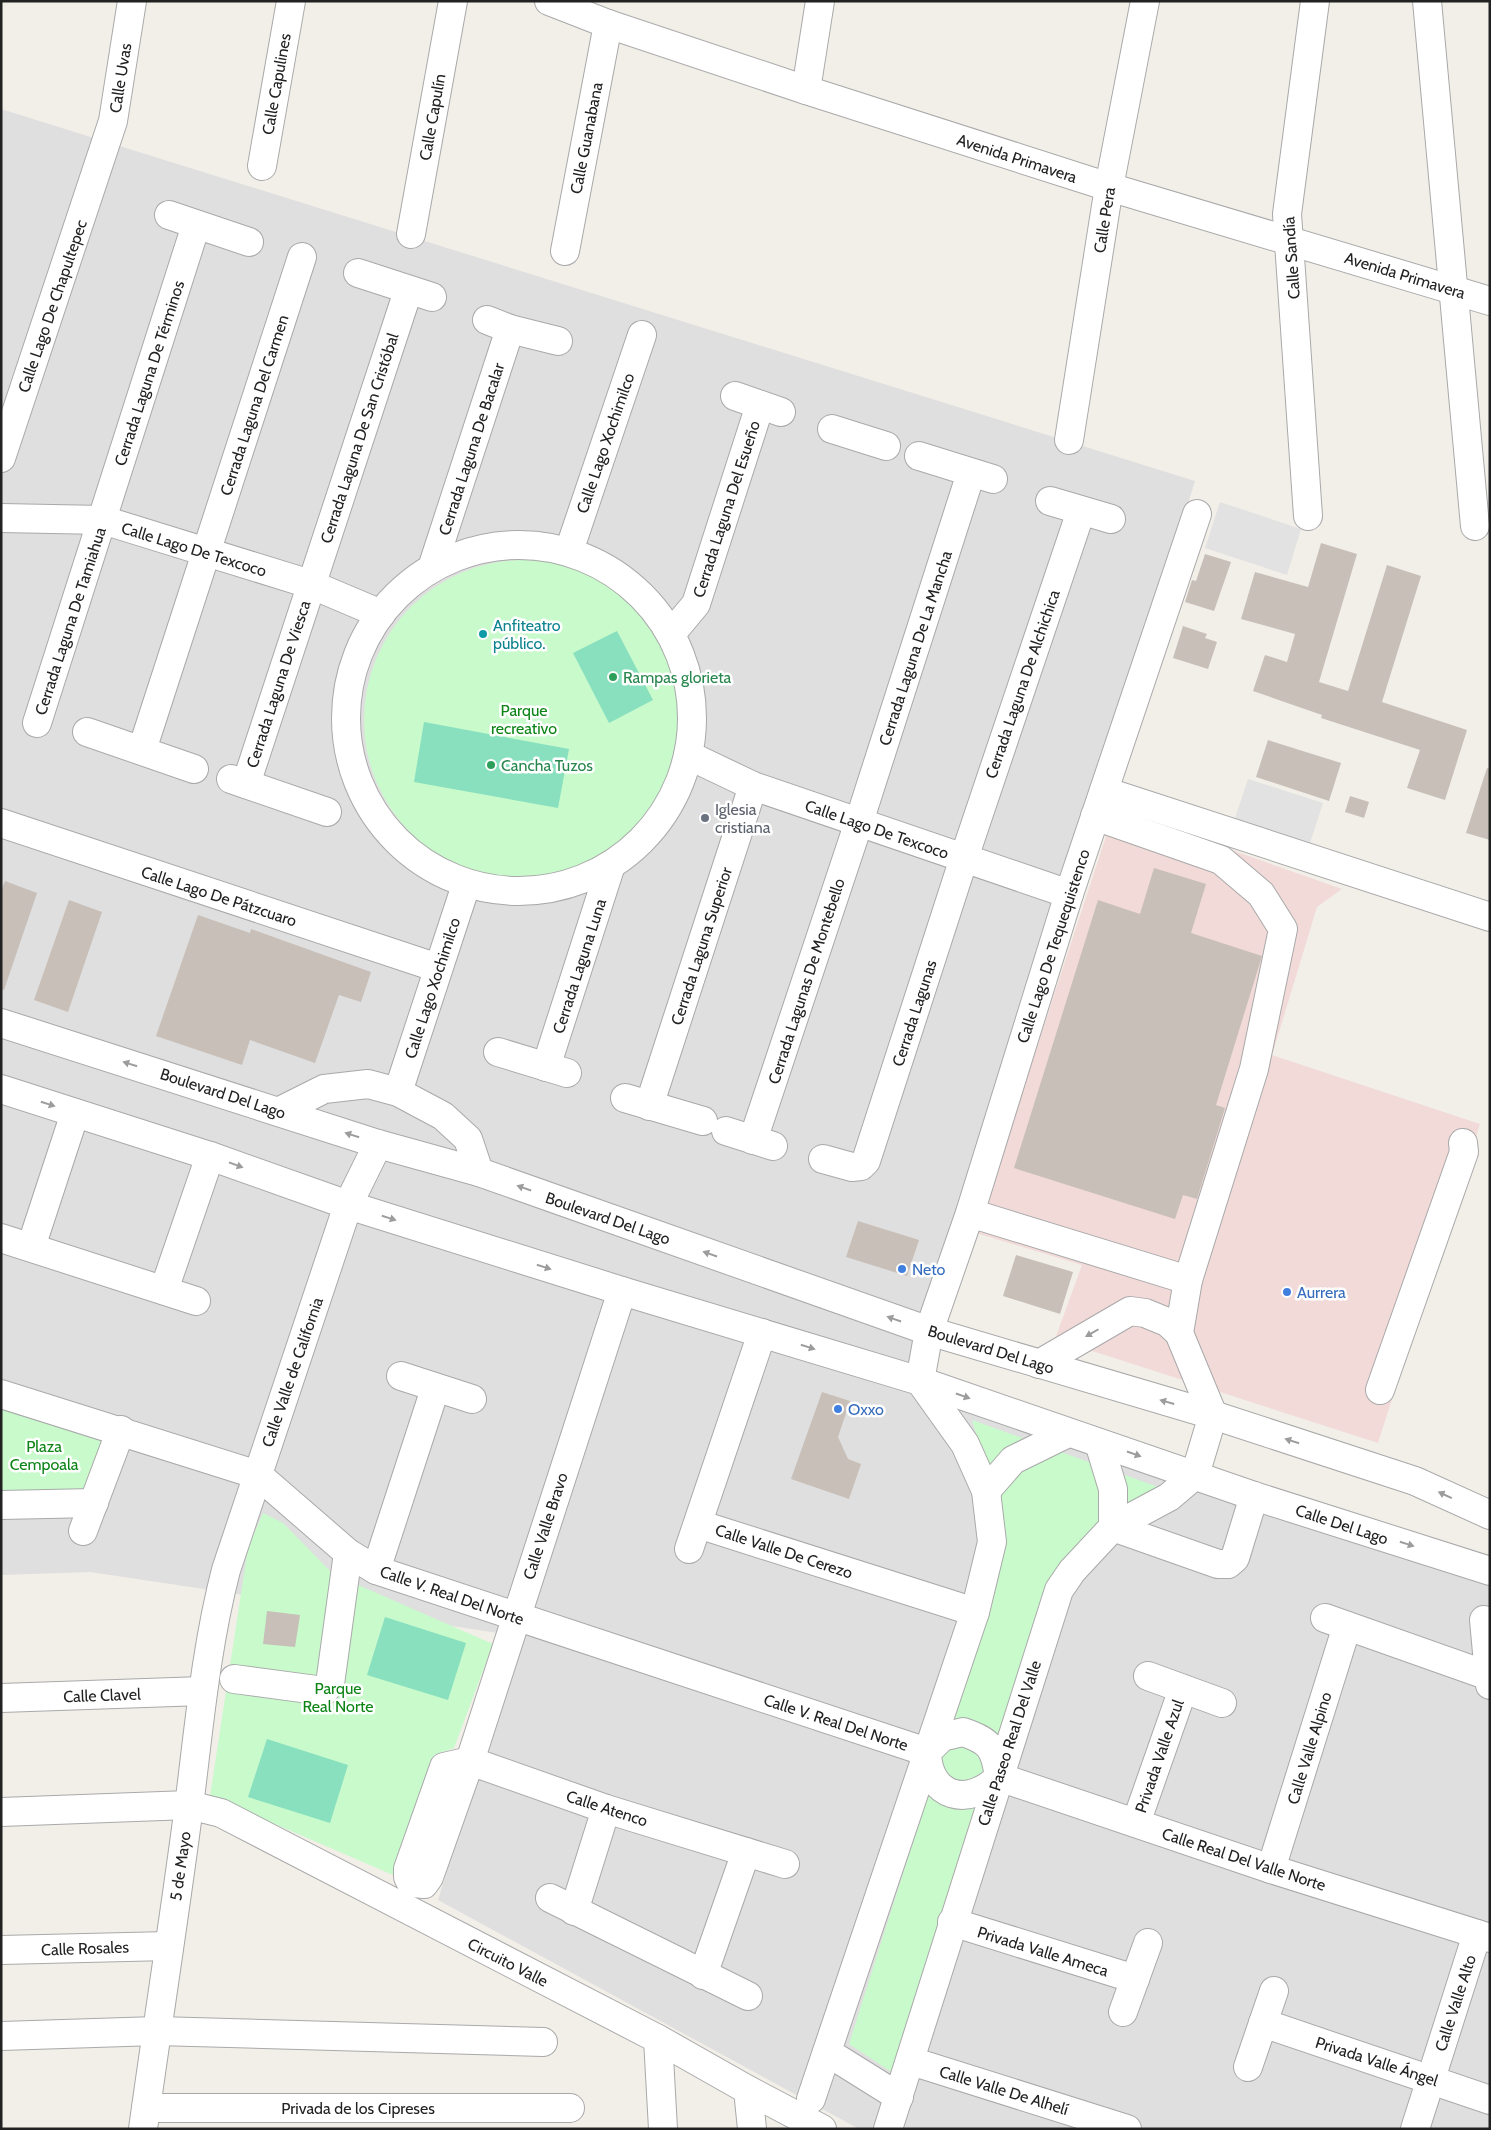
<svg xmlns="http://www.w3.org/2000/svg" width="1491" height="2130" viewBox="0 0 1491 2130" font-family="Cabin,sans-serif">
	<style>
		.residential { fill: #e0dfdf }
		.commercial { fill: #f2dad9 }
		.park { fill: #c8facc }
		.pitch { fill: #88e0be }
		.parking { fill: #e2e2e2 }
		.building { fill: #c7bfb8 }
		.lines { fill: none; stroke-linecap: round; stroke-linejoin: round }
		.minor-casing { stroke: #a9a9a9; stroke-width: 30 }
		.minor { stroke: #fff; stroke-width: 28 }
		.oneway { fill: #9c9c9c }
		.culture-dot { fill: #0f9aa8; stroke: #fff; stroke-width: 2 }
		.leisure-dot { fill: #2e9e5b; stroke: #fff; stroke-width: 2 }
		.worship-dot { fill: #6b7280; stroke: #fff; stroke-width: 2 }
		.shop-dot { fill: #3f7fe0; stroke: #fff; stroke-width: 2 }
		.labels { text-anchor: middle; stroke-width: 5; stroke-linejoin: round; paint-order: stroke }
		.street-label { font-size: 16px; fill: #222; stroke: #fff }
		.culture-label { font-size: 16px; fill: #0d838f; stroke: #fff; text-anchor: start }
		.leisure-label { font-size: 16px; fill: #27864d; stroke: #fff; text-anchor: start }
		.park-label { font-size: 16px; fill: #0c8416; stroke: #fff }
		.worship-label { font-size: 16px; fill: #5b616d; stroke: #fff; text-anchor: start }
		.shop-label { font-size: 16px; fill: #366cbe; stroke: #fff; text-anchor: start }
	</style>
	<rect width="100%" height="100%" fill="#f2efe9"/>
	<polygon class="residential" points="1,109 1195,481 968,1212 923,1388 1490,1573 1490,2129 859,2129 438,1900 519,1636 90,1572 1,1575"/>
	<polygon class="commercial" points="1115,809 1342,889 1317,907 1272,1055 1480,1124 1378,1443 1055,1339 1082,1265 976,1233"/>
	<g class="park">
		<circle cx="524" cy="720" r="160"/>
		<polygon points="1,1402 114,1432 90,1498 1,1501"/>
		<polygon points="972,1420 1158,1487 1104,1519 1056,1569 893,2073 849,2044 1002,1561 999,1510"/>
		<polygon points="263,1513 283,1523 333,1574 493,1644 454,1748 434,1755 393,1875 210,1796 248,1548"/>
	</g>
	<g class="pitch">
		<polygon points="617,631 653,700 609,723 573,653"/>
		<polygon points="424,722 569,749 558,808 414,782"/>
		<polygon points="385,1617 466,1643 448,1700 367,1675"/>
		<polygon points="267,1739 348,1765 330,1823 248,1797"/>
	</g>
	<g class="parking">
		<polygon points="1220,502 1301,529 1287,575 1205,548"/>
		<polygon points="1248,779 1323,803 1309,846 1234,821"/>
	</g>
	<g class="building">
		<polygon points="1321,543 1357,554 1319,682 1348,691 1387,565 1421,576 1382,702 1467,730 1445,800 1407,788 1420,750 1321,718 1322,715 1253,691 1265,655 1287,662 1295,634 1241,619 1255,572 1308,587"/>
		<polygon points="1205,554 1231,562 1214,611 1185,602 1192,580 1196,581"/>
		<polygon points="1183,626 1207,634 1205,638 1217,642 1208,669 1173,658"/>
		<polygon points="1268,740 1341,763 1329,801 1256,777"/>
		<polygon points="1487,768 1490,769 1490,840 1466,833"/>
		<polygon points="1350,796 1369,802 1364,818 1345,812"/>
		<polygon points="1154,868 1206,884 1191,933 1262,956 1216,1105 1225,1108 1197,1199 1183,1195 1175,1219 1014,1168 1098,900 1140,914"/>
		<polygon points="5,881 37,893 4,990 1,989 1,891"/>
		<polygon points="69,900 102,912 68,1012 34,1000"/>
		<polygon points="198,915 250,933 251,929 371,972 361,1002 339,995 315,1063 250,1040 242,1065 156,1036"/>
		<polygon points="858,1221 919,1240 907,1276 846,1257"/>
		<polygon points="1016,1255 1073,1272 1060,1314 1003,1296"/>
		<polygon points="822,1392 850,1401 838,1437 848,1459 861,1464 849,1499 791,1479"/>
		<polygon points="267,1611 300,1615 295,1647 263,1644"/>
	</g>
	<g class="lines">
		<defs>
			<g id="minor">
				<polyline points="549,1 608,24 806,90 1109,187 1490,301"/>
				<polyline points="1427,1 1475,526"/>
				<polyline points="806,90 820,1"/>
				<polyline points="262,166 291,1"/>
				<polyline points="169,215 249,242"/>
				<polyline points="411,234 453,1"/>
				<polyline points="565,251 608,24"/>
				<polyline points="358,273 432,297"/>
				<polyline points="487,320 510,329 558,341"/>
				<polyline points="735,396 781,412"/>
				<polyline points="832,429 886,446"/>
				<polyline points="1069,440 1109,187 1145,1"/>
				<polyline points="919,456 993,479"/>
				<polyline points="1,458 113,121 132,1"/>
				<polyline points="1050,501 1111,519"/>
				<polyline points="1308,516 1287,214 1315,1"/>
				<polyline points="1,518 103,520 310,584 381,614"/>
				<circle cx="519" cy="718" r="173"/>
				<polyline points="569,551 642,335"/>
				<polyline points="432,568 510,329"/>
				<polyline points="671,634 696,604 760,405"/>
				<polyline points="37,723 196,225"/>
				<polyline points="87,732 194,769"/>
				<polyline points="142,750 302,257"/>
				<polyline points="688,755 753,786 1069,894"/>
				<polyline points="231,779 327,812"/>
				<polyline points="246,784 408,291"/>
				<polyline points="1104,791 1490,917"/>
				<polyline points="1095,816 1221,860 1261,894 1283,929 1254,1069 1188,1280 1179,1333"/>
				<polyline points="1,823 438,968"/>
				<polyline points="1,1023 378,1144 479,1172 929,1331 1213,1415 1415,1481 1490,1515"/>
				<polyline points="498,1052 567,1073"/>
				<polyline points="546,1067 611,865"/>
				<polyline points="1,1089 210,1156 348,1205 622,1291 920,1381 1254,1496 1490,1571"/>
				<polyline points="398,1092 466,885"/>
				<polyline points="625,1098 703,1121"/>
				<polyline points="649,1106 753,786"/>
				<polyline points="280,1111 324,1089 368,1084 398,1092 443,1116 468,1139 479,1172"/>
				<polyline points="726,1131 773,1146"/>
				<polyline points="753,1140 859,822 971,473"/>
				<polyline points="823,1159 852,1167 861,1166 866,1161 964,858 1081,511"/>
				<polyline points="970,1213 1188,1280"/>
				<polyline points="1,1238 196,1301"/>
				<polyline points="31,1247 75,1113"/>
				<polyline points="164,1290 210,1156"/>
				<polyline points="1039,1364 1130,1311 1145,1313 1167,1322 1179,1333 1213,1415"/>
				<polyline points="401,1376 472,1399"/>
				<polyline points="1380,1390 1464,1152 1463,1143"/>
				<polyline points="1,1394 258,1475 348,1553 376,1570 927,1752"/>
				<polyline points="1099,1443 1113,1489 1113,1527 1218,1564 1228,1564 1235,1558 1254,1496"/>
				<polyline points="986,1491 1013,1460 1068,1433"/>
				<polyline points="1,1505 94,1503"/>
				<polyline points="698,1524 975,1612"/>
				<polyline points="83,1531 121,1430"/>
				<polyline points="689,1549 762,1333"/>
				<polyline points="376,1570 435,1389"/>
				<polyline points="1325,1618 1489,1676"/>
				<polyline points="1484,1620 1490,1685"/>
				<polyline points="1148,1676 1222,1703"/>
				<polyline points="234,1679 324,1691 330,1684 348,1553"/>
				<polyline points="1,1698 203,1691"/>
				<path d="M963 1732C990 1741 995 1748 999 1777 969 1808 928 1798 927 1752L942 1737Z"/>
				<polyline points="470,1761 444,1767 408,1869 408,1877 411,1883 424,1884 429,1877 470,1761 622,1291"/>
				<polyline points="470,1761 606,1809 785,1864"/>
				<polyline points="999,1777 1271,1869 1490,1938"/>
				<polyline points="1,1812 189,1805 221,1813 658,2039 748,2090 822,2129"/>
				<polyline points="1136,1823 1183,1689"/>
				<polyline points="1271,1869 1347,1626"/>
				<polyline points="550,1898 748,1996"/>
				<polyline points="574,1911 606,1809"/>
				<polyline points="952,1922 1135,1979"/>
				<polyline points="1,1950 169,1946"/>
				<polyline points="703,1975 746,1852"/>
				<polyline points="1123,2012 1148,1943"/>
				<polyline points="1263,2023 1490,2100"/>
				<polyline points="1,2036 157,2031 543,2042"/>
				<polyline points="658,2039 663,2129"/>
				<polyline points="827,2052 899,2097"/>
				<polyline points="911,2061 1127,2129"/>
				<polyline points="1248,2067 1274,1991"/>
				<polyline points="748,2090 752,2129"/>
				<polyline points="811,2099 975,1612 992,1542 986,1491 965,1444 920,1381 929,1331 970,1213 1069,894 1197,514"/>
				<polyline points="146,2108 570,2108"/>
				<path d="M143 2129C158 2021 175 1913 189 1806 199 1727 206 1647 226 1570L348 1205 378 1144"/>
				<polyline points="888,2129 1059,1590 1072,1571 1113,1527 1169,1497 1195,1475 1213,1415"/>
				<polyline points="1415,2129 1477,1934"/>
			</g>
		</defs>
		<use href="#minor" class="minor-casing"/>
		<use href="#minor" class="minor"/>
	</g>
	<defs><path id="oneway-solid" d="M-6-.8H1V-3.2L6.5 0L1 3.2V.8H-6Z" transform="scale(1.25)"/></defs>
	<g class="oneway">
		<use href="#oneway-solid" transform="translate(130 1064) rotate(-162)"/>
		<use href="#oneway-solid" transform="translate(48 1104) rotate(18)"/>
		<use href="#oneway-solid" transform="translate(352 1135) rotate(-162)"/>
		<use href="#oneway-solid" transform="translate(236 1165) rotate(20)"/>
		<use href="#oneway-solid" transform="translate(524 1188) rotate(-161)"/>
		<use href="#oneway-solid" transform="translate(389 1218) rotate(17)"/>
		<use href="#oneway-solid" transform="translate(710 1254) rotate(-161)"/>
		<use href="#oneway-solid" transform="translate(544 1267) rotate(17)"/>
		<use href="#oneway-solid" transform="translate(894 1319) rotate(-161)"/>
		<use href="#oneway-solid" transform="translate(1092 1333) rotate(150)"/>
		<use href="#oneway-solid" transform="translate(808 1347) rotate(17)"/>
		<use href="#oneway-solid" transform="translate(963 1396) rotate(19)"/>
		<use href="#oneway-solid" transform="translate(1167 1402) rotate(-164)"/>
		<use href="#oneway-solid" transform="translate(1292 1441) rotate(-162)"/>
		<use href="#oneway-solid" transform="translate(1134 1454) rotate(19)"/>
		<use href="#oneway-solid" transform="translate(1445 1495) rotate(-155)"/>
		<use href="#oneway-solid" transform="translate(1407 1544) rotate(18)"/>
	</g>
	<circle class="culture-dot" cx="483" cy="634" r="5"/>
	<g class="leisure-dot">
		<circle cx="613" cy="677" r="5"/>
		<circle cx="491" cy="765" r="5"/>
	</g>
	<circle class="worship-dot" cx="705" cy="818" r="5"/>
	<g class="shop-dot">
		<circle cx="902" cy="1269" r="5"/>
		<circle cx="1287" cy="1292" r="5"/>
		<circle cx="838" cy="1409" r="5"/>
	</g>
	<g class="labels">
		<g class="street-label">
			<text transform="translate(120 78) rotate(-81)" y="6">Calle Uvas</text>
			<text transform="translate(276 84) rotate(-80)" y="6">Calle Capulines</text>
			<text transform="translate(432 117) rotate(-80)" y="6">Calle Capulín</text>
			<text transform="translate(586 138) rotate(-79)" y="6">Calle Guanabana</text>
			<text transform="translate(1017 158) rotate(18)" y="6">Avenida Primavera</text>
			<text transform="translate(1104 220) rotate(-81)" y="6">Calle Pera</text>
			<text transform="translate(1291 258) rotate(-94)" y="6">Calle Sandía</text>
			<text transform="translate(1405 275) rotate(17)" y="6">Avenida Primavera</text>
			<text transform="translate(52 306) rotate(-71)" y="6">Calle Lago De Chapultepec</text>
			<text transform="translate(149 373) rotate(-72)" y="6">Cerrada Laguna De Términos</text>
			<text transform="translate(254 405) rotate(-72)" y="6">Cerrada Laguna Del Carmen</text>
			<text transform="translate(359 438) rotate(-72)" y="6">Cerrada Laguna De San Cristóbal</text>
			<text transform="translate(605 443) rotate(-71)" y="6">Calle Lago Xochimilco</text>
			<text transform="translate(471 449) rotate(-72)" y="6">Cerrada Laguna De Bacalar</text>
			<text transform="translate(726 509) rotate(-72)" y="6">Cerrada Laguna Del Esueño</text>
			<text transform="translate(194 549) rotate(17)" y="6">Calle Lago De Texcoco</text>
			<text transform="translate(70 621) rotate(-72)" y="6">Cerrada Laguna De Tamiahua</text>
			<text transform="translate(915 648) rotate(-72)" y="6">Cerrada Laguna De La Mancha</text>
			<text transform="translate(278 684) rotate(-72)" y="6">Cerrada Laguna De Viesca</text>
			<text transform="translate(1022 684) rotate(-71)" y="6">Cerrada Laguna De Alchichica</text>
			<text transform="translate(877 829) rotate(19)" y="6">Calle Lago De Texcoco</text>
			<text transform="translate(219 896) rotate(18)" y="6">Calle Lago De Pátzcuaro</text>
			<text transform="translate(701 946) rotate(-72)" y="6">Cerrada Laguna Superior</text>
			<text transform="translate(1053 946) rotate(-72)" y="6">Calle Lago De Tequequistenco</text>
			<text transform="translate(579 966) rotate(-72)" y="6">Cerrada Laguna Luna</text>
			<text transform="translate(806 981) rotate(-72)" y="6">Cerrada Lagunas De Montebello</text>
			<text transform="translate(432 988) rotate(-72)" y="6">Calle Lago Xochimilco</text>
			<text transform="translate(914 1013) rotate(-72)" y="6">Cerrada Lagunas</text>
			<text transform="translate(223 1093) rotate(18)" y="6">Boulevard Del Lago</text>
			<text transform="translate(608 1218) rotate(19)" y="6">Boulevard Del Lago</text>
			<text transform="translate(991 1349) rotate(17)" y="6">Boulevard Del Lago</text>
			<text transform="translate(292 1372) rotate(-71)" y="6">Calle Valle de California</text>
			<text transform="translate(1342 1524) rotate(18)" y="6">Calle Del Lago</text>
			<text transform="translate(545 1526) rotate(-72)" y="6">Calle Valle Bravo</text>
			<text transform="translate(784 1551) rotate(18)" y="6">Calle Valle De Cerezo</text>
			<text transform="translate(452 1595) rotate(19)" y="6">Calle V. Real Del Norte</text>
			<text transform="translate(102 1695) rotate(-2)" y="6">Calle Clavel</text>
			<text transform="translate(836 1722) rotate(18)" y="6">Calle V. Real Del Norte</text>
			<text transform="translate(1009 1743) rotate(-72)" y="6">Calle Paseo Real Del Valle</text>
			<text transform="translate(1309 1748) rotate(-73)" y="6">Calle Valle Alpino</text>
			<text transform="translate(1159 1756) rotate(-71)" y="6">Privada Valle Azul</text>
			<text transform="translate(607 1808) rotate(18)" y="6">Calle Atenco</text>
			<text transform="translate(1244 1859) rotate(18)" y="6">Calle Real Del Valle Norte</text>
			<text transform="translate(180 1866) rotate(-82)" y="6">5 de Mayo</text>
			<text transform="translate(85 1948) rotate(-2)" y="6">Calle Rosales</text>
			<text transform="translate(1043 1951) rotate(17)" y="6">Privada Valle Ameca</text>
			<text transform="translate(508 1962) rotate(27)" y="6">Circuito Valle</text>
			<text transform="translate(1455 2003) rotate(-72)" y="6">Calle Valle Alto</text>
			<text transform="translate(1377 2061) rotate(18)" y="6">Privada Valle Ángel</text>
			<text transform="translate(1004 2090) rotate(17)" y="6">Calle Valle De Alhelí</text>
			<text x="358" y="2114">Privada de los Cipreses</text>
		</g>
		<g class="culture-label">
			<text x="493" y="631">Anfiteatro<tspan x="493" dy="18">público.</tspan></text>
		</g>
		<g class="leisure-label">
			<text x="623" y="683">Rampas glorieta</text>
			<text x="501" y="771">Cancha Tuzos</text>
		</g>
		<g class="park-label">
			<text x="524" y="716">Parque<tspan x="524" dy="18">recreativo</tspan></text>
			<text x="44" y="1452">Plaza<tspan x="44" dy="18">Cempoala</tspan></text>
			<text x="338" y="1694">Parque<tspan x="338" dy="18">Real Norte</tspan></text>
		</g>
		<g class="worship-label">
			<text x="715" y="815">Iglesia<tspan x="715" dy="18">cristiana</tspan></text>
		</g>
		<g class="shop-label">
			<text x="912" y="1275">Neto</text>
			<text x="1297" y="1298">Aurrera</text>
			<text x="848" y="1415">Oxxo</text>
		</g>
	</g>
	<rect width="1491" height="2130" fill="none" stroke="#222222" stroke-width="5"/>
</svg>
